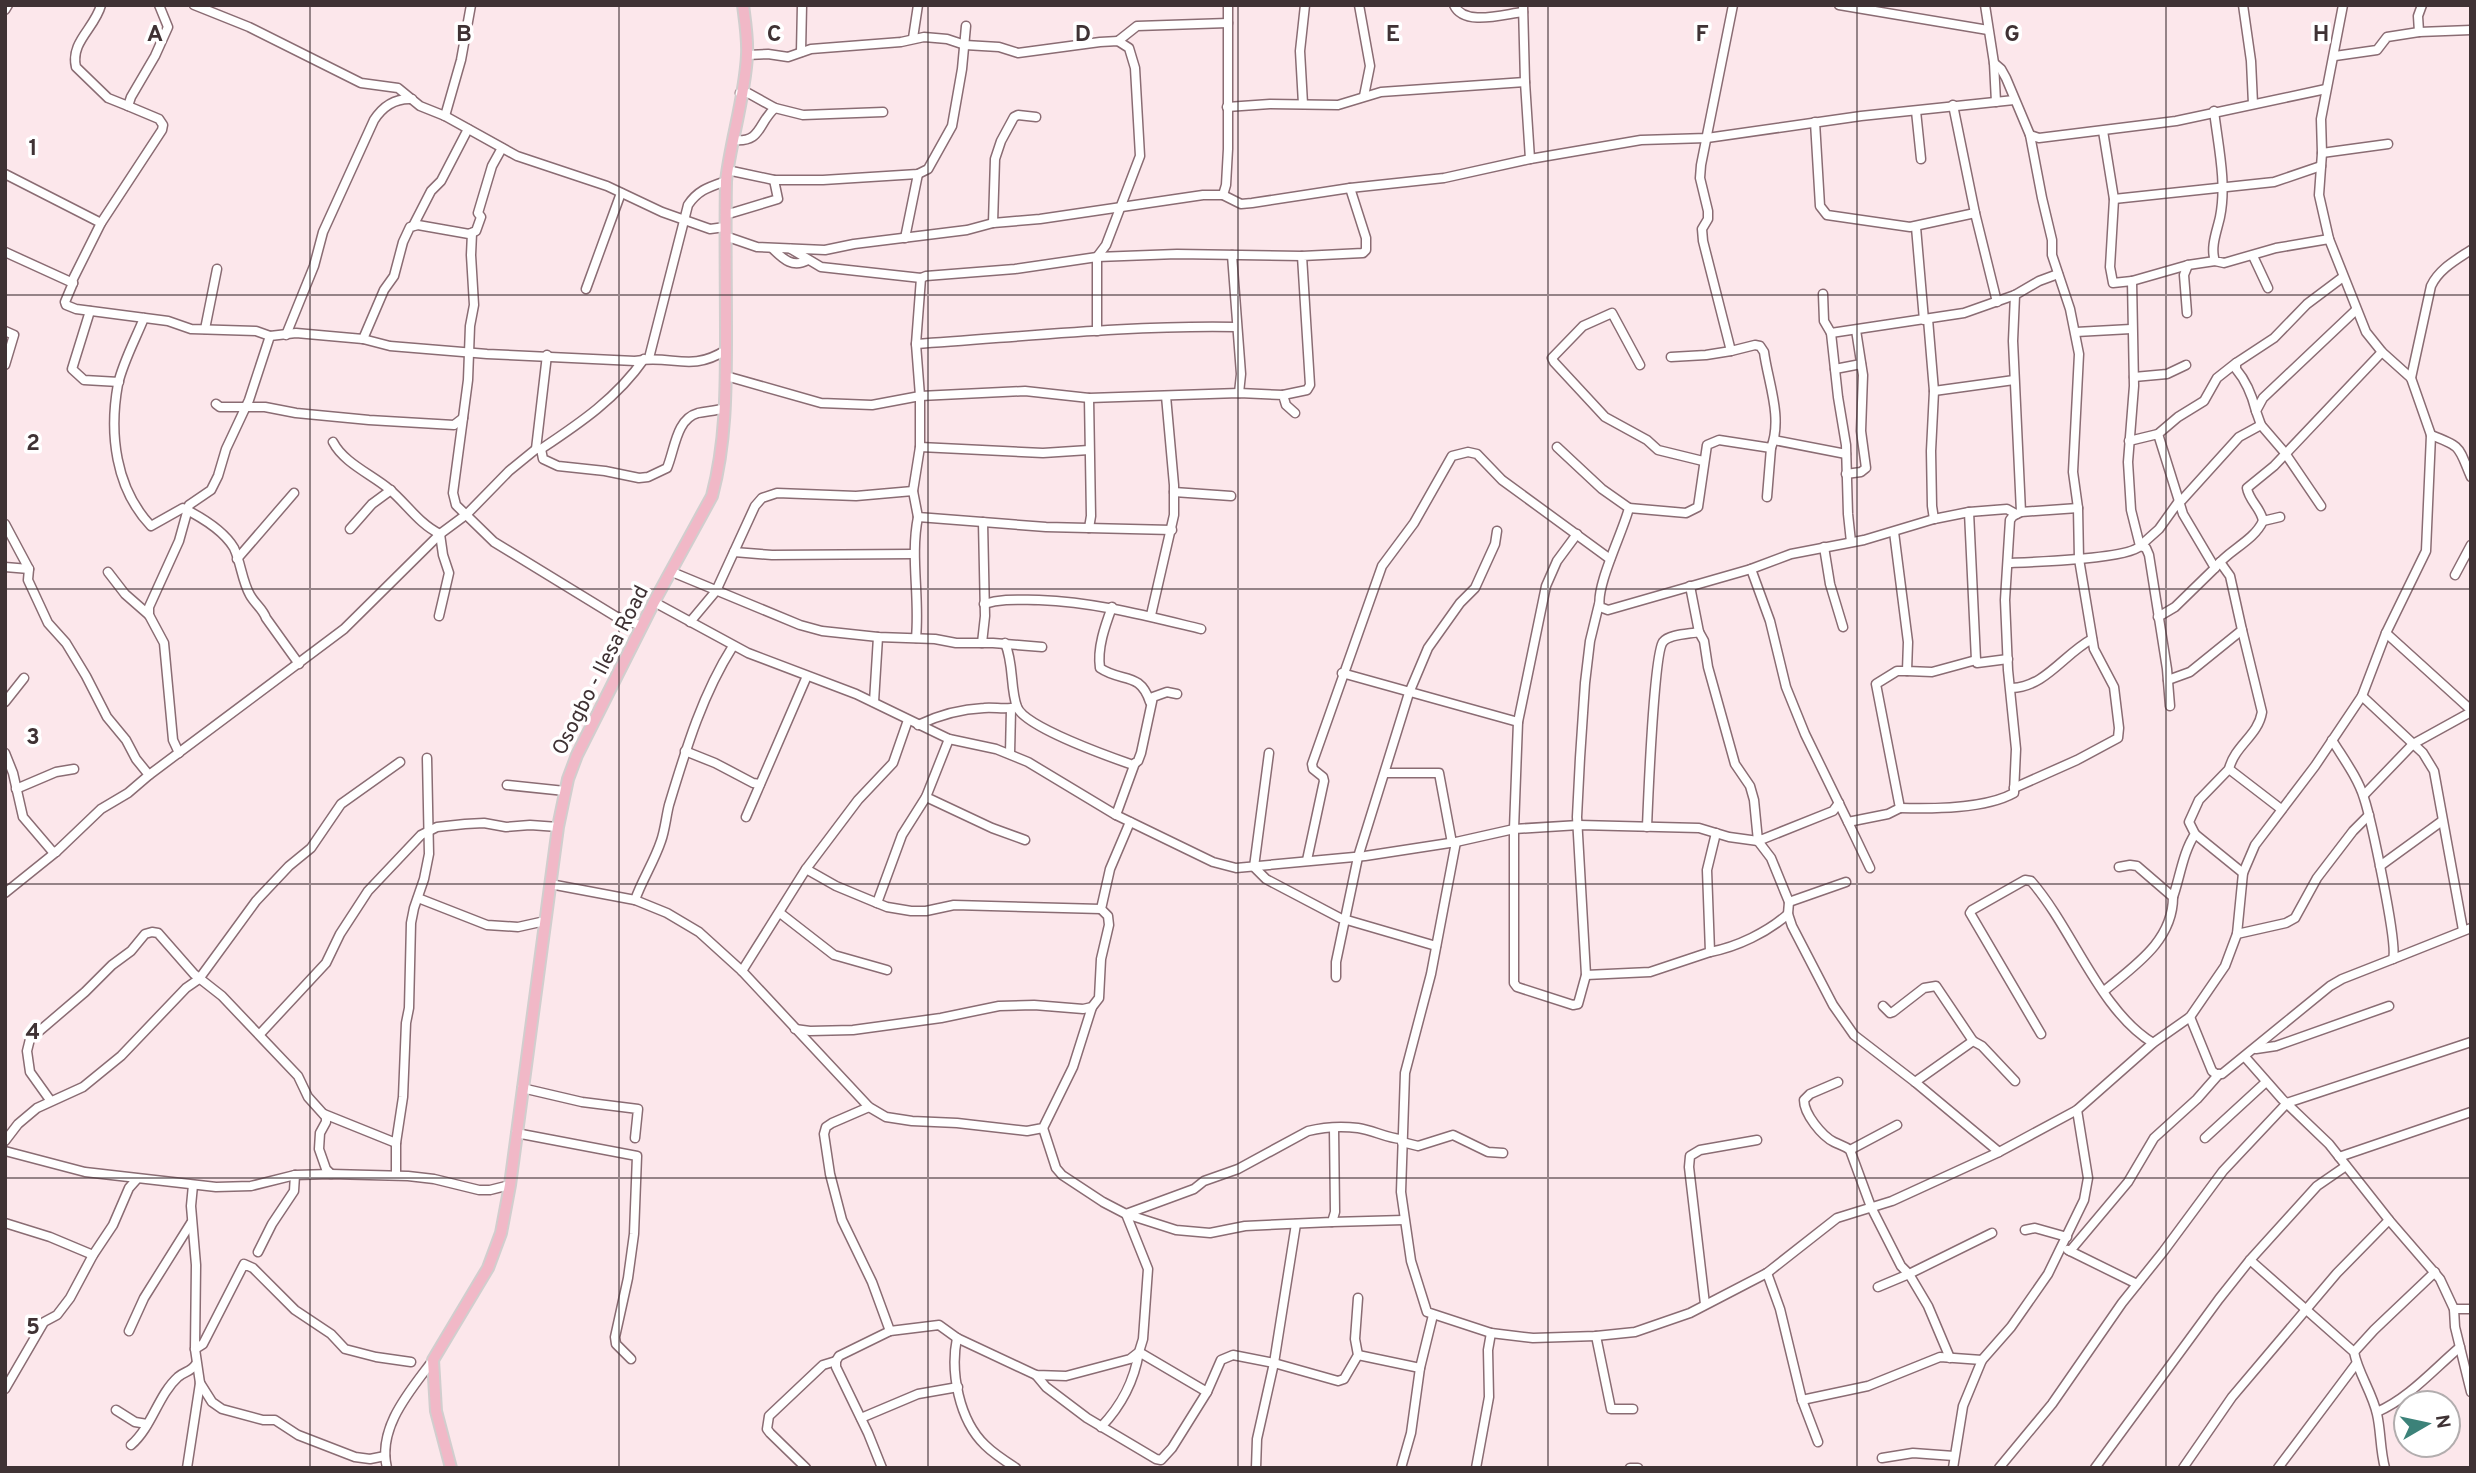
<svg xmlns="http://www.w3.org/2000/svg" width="2476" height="1473" viewBox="0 0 2476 1473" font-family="Overpass,sans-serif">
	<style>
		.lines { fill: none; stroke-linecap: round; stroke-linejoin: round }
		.minor-casing { stroke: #8a6c73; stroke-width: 11 }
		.major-casing { stroke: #d1cece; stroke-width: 14 }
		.minor { stroke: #fff; stroke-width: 8 }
		.major { stroke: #f1b8c7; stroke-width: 10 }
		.grid { fill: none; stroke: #3f3234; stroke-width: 2; stroke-opacity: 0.55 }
		.labels { text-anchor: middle; stroke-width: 7; stroke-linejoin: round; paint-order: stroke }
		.street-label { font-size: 21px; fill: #3f3234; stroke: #fff }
		.grid-label { font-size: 23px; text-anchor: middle; font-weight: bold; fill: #3f3234; stroke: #fff; stroke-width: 7; stroke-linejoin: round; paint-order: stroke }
	</style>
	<rect width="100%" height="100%" fill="#fce7eb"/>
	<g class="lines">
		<defs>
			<g id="minor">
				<path d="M101 5C95 28 70 42 76 67L108 98 128 106"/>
				<polyline points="194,5 249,27 361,83 398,88 420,106 445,116 517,156 607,186 662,212 710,229 725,227"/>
				<polyline points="1359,5 1370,66 1364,96"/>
				<path d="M1454 5C1464 27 1504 14 1523 12"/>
				<polyline points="1523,5 1525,82 1530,159"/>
				<polyline points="1839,5 1988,30"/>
				<polyline points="1985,5 1994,63 1996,102"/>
				<polyline points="2243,5 2251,61 2253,104"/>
				<polyline points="5,10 8,5"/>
				<polyline points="2419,32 2418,16 2422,5"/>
				<polyline points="913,38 918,5"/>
				<polyline points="1118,41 1137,26 1228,23"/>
				<polyline points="801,52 802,5"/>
				<polyline points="747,55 768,54 788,57 811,49 901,42 924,37 947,39 965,45 999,47 1018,53 1100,42 1118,41 1129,48 1135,68 1140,156 1106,245 1097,257 1097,331"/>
				<polyline points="2335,56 2377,50 2387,37 2419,32 2471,30"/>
				<polyline points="1994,63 2001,69 2006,78 2030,135 2039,138 2176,121 2326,89"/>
				<polyline points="740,93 748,93 775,108 803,115 883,112"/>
				<polyline points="1303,104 1300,51 1305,5"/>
				<polyline points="1953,105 1975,213 1997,302"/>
				<polyline points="1227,107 1270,104 1338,105 1381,92 1525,82"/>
				<polyline points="1916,111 1921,159"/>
				<path d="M2214 111C2218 145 2227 183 2220 217 2217 231 2210 247 2215 261L2224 263 2276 248 2329 239"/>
				<polyline points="445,116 461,60 471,5"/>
				<polyline points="1815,122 1820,206 1827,215 1910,227 1975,213"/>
				<path d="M733 140C762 143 757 124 775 108"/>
				<polyline points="2322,153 2388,144"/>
				<polyline points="727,170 774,180 823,180 918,174 928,169 952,126 962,69 966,26"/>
				<polyline points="5,174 101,223"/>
				<polyline points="1223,195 1226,185 1228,149 1228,5"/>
				<polyline points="2114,199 2274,182 2321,166"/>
				<polyline points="725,215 778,199 774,180"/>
				<polyline points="993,223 995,159 1001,141 1014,117 1018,115 1036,117"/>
				<polyline points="413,226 431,191 441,181 468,129"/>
				<polyline points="1916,227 1924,320"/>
				<polyline points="725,236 757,247 825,250 854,244 967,230 993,223 1040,219 1203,195 1223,195 1241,204 1252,203 1350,188 1444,178 1530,159 1641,140 1707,138 1861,116 2014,100"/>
				<polyline points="905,238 918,174"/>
				<path d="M773 249C784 260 793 268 808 260"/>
				<polyline points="791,249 821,267 921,278 926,276 1015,269 1097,257 1177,254 1302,256"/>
				<polyline points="5,252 73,283 65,302 66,305 76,309 168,321 191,329 256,331 270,336"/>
				<polyline points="1232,255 1241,374 1239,393"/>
				<polyline points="2253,256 2268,288"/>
				<polyline points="921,278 916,344 920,396 920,447 913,491 918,517 1046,527 1172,530"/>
				<polyline points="2132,281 2188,265 2215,261"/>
				<polyline points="73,283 72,281 101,223 162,130 163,125 159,119 128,106 131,97 155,56 168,27 159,5"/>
				<polyline points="586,289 621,193"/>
				<polyline points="1823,294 1824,321 1831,333 1964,313 2015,295 2039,281 2058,274"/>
				<polyline points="2015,295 2013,341 2021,512"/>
				<polyline points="90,311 72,369 84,380 119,382"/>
				<polyline points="2187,313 2184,275 2188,265"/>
				<path d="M144 318C136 338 123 362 118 384 109 433 115 488 151 526L183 508C199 516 224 531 234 548 241 563 242 581 250 595 255 604 263 609 266 618L299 664"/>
				<polyline points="1928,319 1934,391 1931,451 1932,506 1934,519"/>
				<polyline points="205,329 217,269"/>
				<polyline points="5,331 14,335 5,365"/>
				<polyline points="2076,332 2131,329"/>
				<polyline points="1831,333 1838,397 1846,445 1848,514 1851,542"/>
				<path d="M286 335 314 266 323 232 374 120C383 106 395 98 412 99"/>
				<path d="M363 339 390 346 487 354 635 361C672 354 690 373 726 350"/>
				<path d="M916 344C1022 337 1129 325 1236 327"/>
				<polyline points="1671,357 1706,355 1731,351"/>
				<path d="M649 358 688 205C698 190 709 187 726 181"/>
				<polyline points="1640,365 1612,313 1583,326 1552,358 1554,362 1605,417 1647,440 1658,450 1703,461"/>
				<polyline points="1835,369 1861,364"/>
				<polyline points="726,376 821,403 872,405 920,396 1025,391 1089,398 1239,393 1283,395 1286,405 1295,413"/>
				<polyline points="2134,377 2167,374 2186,365"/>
				<path d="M2411 378 2431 286C2439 269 2456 260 2471 250"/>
				<polyline points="1934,391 2014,380"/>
				<polyline points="1283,395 1307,390 1310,385 1302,256 1363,253 1366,250 1366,238 1350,188"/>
				<polyline points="216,404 220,407 265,407 296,413 369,420 454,425 463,418 468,380 470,326 474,305 471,255 472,233"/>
				<path d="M2256 411C2252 395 2247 382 2236 369V363L2274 338 2307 304 2343 277"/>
				<polyline points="463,418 453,493 456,505 494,542 615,616 642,626"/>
				<polyline points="2261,425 2285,453 2321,506"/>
				<polyline points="2158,434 2178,417 2204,401 2217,378 2236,363"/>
				<path d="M2431 435C2463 447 2458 447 2471 477"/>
				<polyline points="1774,440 1846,454"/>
				<polyline points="2129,441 2158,434 2179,501 2182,500 2239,437 2261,425 2256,411 2263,398 2356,310"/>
				<path d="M333 442C344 463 371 474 389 489 406 503 419 524 440 534L443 555 449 573 439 616"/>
				<polyline points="920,447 1043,453 1089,450"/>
				<path d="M1557 447 1602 489 1629 508C1623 532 1595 587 1600 607L1608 610 1751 569 1791 554 1864 540 1934 519 1969 512 2007 509 2016 514"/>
				<polyline points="536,449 547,355"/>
				<path d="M541 449 543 459 558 466 605 471 639 478 648 477 667 468C675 449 676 419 698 413 707 411 716 411 725 408"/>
				<polyline points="1846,474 1861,472 1866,468 1861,431 1863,375 1856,330"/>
				<polyline points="1174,492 1231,496"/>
				<polyline points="1767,497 1771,448"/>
				<path d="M1629 508 1686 513 1698 507 1707 445 1719 440 1771 448C1783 418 1768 382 1764 352L1760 346 1755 345 1731 351 1703 241 1702 229 1708 219V211L1700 178 1701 165 1733 5"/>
				<polyline points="1969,512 1976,660 1977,663 2008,659"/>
				<path d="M2263 521C2261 508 2249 501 2247 488L2274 466 2382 352"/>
				<polyline points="5,524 29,569 28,580 48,623 66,643 86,676 107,717 126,740 136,759 149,775"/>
				<polyline points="1089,528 1091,516 1089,398"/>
				<polyline points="350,529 372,504 391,490"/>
				<polyline points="1894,532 1908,642 1907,671 1932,672 1976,660"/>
				<polyline points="1577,534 1557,561 1546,586 1518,722 1514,829 1514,983 1517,987 1573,1005 1578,1004 1586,975 1577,817 1580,758 1585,683 1590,641 1599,604"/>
				<polyline points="1824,547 1830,584 1843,627"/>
				<polyline points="734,552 772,555 913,554"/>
				<path d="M237 559C256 537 275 515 294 493"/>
				<path d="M2009 563C2032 562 2128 559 2140 546L2131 510 2128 462 2134 386 2132 281 2113 283 2110 267 2114 199 2103 131"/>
				<polyline points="5,567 29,569"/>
				<polyline points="1751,569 1770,621 1786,687 1805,734 1848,822 1888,814 1900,808 1876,684 1897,671 1907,671"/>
				<polyline points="108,572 125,594 149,615"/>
				<polyline points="672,572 800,625 822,631 878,637 935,639 956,643 993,643 1042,647"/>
				<polyline points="2455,575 2471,545"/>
				<polyline points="654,602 748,653 856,694 949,739 996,749 1028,762 1116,815 1213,862 1236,868 1365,856 1456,842 1514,829 1579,825 1699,828 1729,837 1758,841 1771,858 1789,902 1846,882"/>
				<path d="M984 604C1003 598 1020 600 1039 600 1095 602 1147 616 1201 629"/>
				<path d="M1112 607C1105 626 1097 648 1100 668 1122 683 1140 671 1150 702"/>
				<polyline points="1151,615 1174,515 1174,485 1166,396"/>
				<polyline points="2158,617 2175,607 2215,568"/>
				<polyline points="690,622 716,591 755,506 762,498 777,493 856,496 913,491"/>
				<path d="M2242 630 2262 712C2258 736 2235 745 2229 769L2281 809"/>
				<polyline points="1699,632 1704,641 1708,667 1735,764 1750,786 1754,800 1758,841 1833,811 1839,803"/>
				<polyline points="2386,633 2471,710"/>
				<path d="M916 638C920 597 910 557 918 517"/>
				<polyline points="982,643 985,616 983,522"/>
				<path d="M1005 643C1014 664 1010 688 1017 707 1025 727 1110 757 1133 765L1138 761 1141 753 1153 697 1167 692 1177 694"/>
				<polyline points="1342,673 1518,722"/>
				<polyline points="2168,680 2190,672 2242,630 2230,576 2220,562"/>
				<path d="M2012 688C2045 687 2064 654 2092 639"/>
				<polyline points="2362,696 2423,753 2434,771 2463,930"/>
				<polyline points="5,702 24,678"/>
				<polyline points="874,702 878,637"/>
				<path d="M2170 706 2167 669 2149 555 2146 548 2140 546 2159 529 2179 501 2183 514 2215 568C2228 550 2253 542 2263 521L2280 517"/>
				<path d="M918 725C939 715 961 709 984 708 995 707 1006 710 1017 707"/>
				<polyline points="949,739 926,797 902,835 877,903 887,907 911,911 926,911 954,905 1101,909"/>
				<polyline points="685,751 715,763 753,783 760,784"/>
				<polyline points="5,753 13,773 23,817 52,851 56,852"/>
				<polyline points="179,753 173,740 164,643 149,615 149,607 179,541 189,505 211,490 218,476 226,449 249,400 270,336 296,333 363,339 384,290 394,276 403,242 410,227 418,225 469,234 476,231 481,217 478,213 492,166 502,148"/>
				<polyline points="1269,753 1254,867 1266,879 1340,918 1436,946"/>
				<polyline points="1010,754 1011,709"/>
				<polyline points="1385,773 1439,773 1452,843"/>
				<polyline points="507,785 565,791"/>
				<polyline points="2014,788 2077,760 2118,738 2119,728 2114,687 2094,649 2079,559 2078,508 2073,472 2079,354 2070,309 2052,255 2052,240 2042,198 2030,135"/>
				<polyline points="16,789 56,772 74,769"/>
				<polyline points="2364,795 2413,744 2471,712"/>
				<polyline points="926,797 992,828 1025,840"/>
				<path d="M1900 808C1934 809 1985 809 2014 793L2016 749 2008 670 2005 600 2010 520 2013 516 2021 512 2078 508"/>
				<polyline points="1116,815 1135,763"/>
				<polyline points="746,817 807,676"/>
				<polyline points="1848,822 1870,868"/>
				<path d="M1647 827C1648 802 1654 653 1663 642 1669 634 1690 634 1699 632L1690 586"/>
				<polyline points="2195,834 2243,873"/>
				<polyline points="1456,842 1431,974 1405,1073 1401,1192 1411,1261 1427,1312 1491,1333 1533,1338 1596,1336 1635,1332 1690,1313 1767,1273 1837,1218 1892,1201 1999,1152 2077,1110 2153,1043 2190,1017 2225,966 2237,934 2243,873 2255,845 2315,766 2362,696 2386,633 2426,551 2431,435 2411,378 2382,352 2366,332 2329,239 2319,195 2322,153 2321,119 2343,5"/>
				<polyline points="1307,860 1324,781 1323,777 1313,769 1312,764 1382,566 1414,523 1452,456 1468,452 1477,454 1502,480 1610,559"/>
				<polyline points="2380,866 2442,821"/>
				<path d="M2119 867 2130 865 2137 866 2173 897C2180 877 2183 852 2195 834L2189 822 2199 800 2229 769"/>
				<polyline points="806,869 836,886 877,903"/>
				<polyline points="550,884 635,900 667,913 699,932 742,971 869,1107 886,1117 912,1121 957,1123 1027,1131 1043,1128 1073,1067 1092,1007"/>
				<path d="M5 893 56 852 101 809 128 793 149 775 344 629 440 534 467 514 509 471 536 449H541C580 423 617 398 644 359"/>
				<polyline points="418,898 487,925 518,927 545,921"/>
				<path d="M635 900C642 880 654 862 661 841 665 830 666 817 669 805 686 749 702 695 733 646"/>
				<polyline points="1789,902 1788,914 1792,926 1833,1005 1854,1035 1915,1082 1999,1152"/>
				<polyline points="780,913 834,955 887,970"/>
				<polyline points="2237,934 2286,923 2295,918 2317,878 2353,831 2369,815"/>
				<path d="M1710 952C1737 947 1768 932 1788 914"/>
				<polyline points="2393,959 2471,928"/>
				<polyline points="742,971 806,869 858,800 893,763 908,720"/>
				<polyline points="1586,975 1650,972 1710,952 1707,870 1716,833"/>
				<polyline points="1336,977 1336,962 1358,857 1409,693 1428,648 1460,603 1475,588 1495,544 1497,531"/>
				<path d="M2104 991C2134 966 2173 941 2173 897"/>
				<polyline points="1883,1006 1890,1013 1893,1012 1924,988 1936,986 1973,1041"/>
				<path d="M2190 1017 2212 1071 2216 1074H2222L2330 986 2342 979 2393 959C2398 944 2371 819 2364 798 2358 778 2343 758 2332 740"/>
				<polyline points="795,1029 810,1031 853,1030 941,1018 999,1006 1034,1005 1083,1009 1092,1007 1099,998 1101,959 1109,925 1108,916 1101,909 1110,869 1130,822"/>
				<polyline points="260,1034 326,963 340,934 368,891 421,835 437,827 465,824 484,823 506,827 530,825 558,827"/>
				<path d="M2041 1034 1970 913 1972 910 2025 880 2031 881C2073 929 2099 1010 2153 1043"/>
				<polyline points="2256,1049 2276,1046 2389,1006"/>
				<polyline points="2245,1057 2282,1099 2329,1144 2389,1220 2440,1279 2454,1309 2455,1327 2471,1392"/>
				<path d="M1838 1082 1810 1094 1804 1100C1804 1114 1822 1136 1834 1142 1840 1145 1845 1146 1850 1150L1871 1207 1901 1266 1909 1274 1992 1233"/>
				<polyline points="1915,1082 1973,1041 1982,1046 2015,1081"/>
				<polyline points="522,1088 582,1102 638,1109 635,1138"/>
				<polyline points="50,1100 30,1072 27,1051 30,1039 85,992 112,965 131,951 145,934 152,932 158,933 194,974 222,996 298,1076 308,1097 326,1117 326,1122 320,1133 319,1149 326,1169 331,1174"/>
				<polyline points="869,1107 832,1123 826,1127 824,1134 830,1174 842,1220 872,1282 890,1331"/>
				<polyline points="324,1114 396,1143"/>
				<polyline points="1043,1128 1056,1168 1062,1175 1103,1202 1126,1214 1176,1230 1210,1233 1245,1226 1332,1222 1335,1212 1334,1128"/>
				<polyline points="516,1133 637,1156 634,1234 628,1278 615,1337 616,1344 631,1359"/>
				<polyline points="2205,1138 2266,1082"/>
				<polyline points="5,1141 18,1124 37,1108 83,1087 121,1056 186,988 199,979 256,901 289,866 311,848 341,804 400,762"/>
				<polyline points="1402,1142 1418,1146 1453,1135 1488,1152 1503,1153"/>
				<polyline points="1850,1150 1897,1125"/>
				<polyline points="5,1151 85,1172 216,1187 251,1186 295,1175 331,1174 408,1176 434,1179 479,1190 490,1190 510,1185"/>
				<polyline points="2339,1157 2471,1112"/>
				<polyline points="396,1175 396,1143 403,1097 406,1023 409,1008 411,923 414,908 424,879 429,854 427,758"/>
				<polyline points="1332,1222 1404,1220"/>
				<polyline points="5,1223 50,1237 93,1255"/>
				<polyline points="2025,1230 2035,1228 2067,1237"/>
				<polyline points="2068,1250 2137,1284"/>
				<polyline points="2070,1251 2128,1182 2154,1138 2197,1099 2219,1074"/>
				<polyline points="258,1252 272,1224 294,1191 295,1175"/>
				<path d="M2250 1260 2354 1352C2358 1373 2372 1392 2377 1414 2381 1431 2380 1450 2385 1468"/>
				<polyline points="1767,1273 1780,1309 1802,1400 1818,1442"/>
				<polyline points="1878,1287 1909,1274 1928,1306 1950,1358"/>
				<polyline points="1705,1304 1689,1167 1690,1156 1700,1150 1757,1140"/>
				<polyline points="2454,1309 2471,1309"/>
				<polyline points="129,1331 144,1298 191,1223"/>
				<polyline points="1596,1336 1611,1409 1633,1409"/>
				<path d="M957 1338C950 1372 959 1420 985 1445 994 1454 1005 1461 1016 1468"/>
				<polyline points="195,1349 203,1344 244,1264 253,1268 295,1310 331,1334 345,1349 376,1357 411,1362"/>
				<polyline points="2354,1352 2374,1330 2435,1272"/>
				<polyline points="1358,1355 1420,1368"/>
				<polyline points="1036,1375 1046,1387 1087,1418 1156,1459 1161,1460 1172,1448 1207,1392 1221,1360 1233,1355 1274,1363 1338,1381 1344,1379 1358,1355 1355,1339 1358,1298"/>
				<polyline points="200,1383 212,1402 222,1409 263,1420 275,1420 298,1435 355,1457 370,1459 385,1456"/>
				<polyline points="5,1389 44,1322 57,1315 70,1298 93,1255 113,1225 129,1188 137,1179"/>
				<polyline points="1802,1400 1868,1386 1940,1357 1982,1360"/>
				<polyline points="116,1410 135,1422 147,1424"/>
				<path d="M2377 1412C2409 1398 2433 1370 2460 1347"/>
				<polyline points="861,1418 918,1394 958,1387"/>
				<path d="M1101 1427C1122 1405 1134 1382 1139 1352L1207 1392"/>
				<path d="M131 1445C152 1427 158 1395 178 1377 185 1371 191 1372 196 1364"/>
				<polyline points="1882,1458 1913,1453 1954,1456"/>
				<polyline points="187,1468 200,1383 195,1349 196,1265 191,1206 193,1185"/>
				<path d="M387 1468C377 1427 411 1390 433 1360"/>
				<polyline points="806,1468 770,1433 767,1429 769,1416 823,1365 836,1361"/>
				<path d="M882 1468 868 1433 836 1367V1361L839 1356 890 1331 939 1325 957 1338 1036 1375 1066 1376 1130 1359 1139 1352 1143 1339 1148 1269 1126 1214 1194 1189 1204 1181 1238 1169 1308 1131C1324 1127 1342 1126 1358 1128 1373 1130 1386 1138 1401 1139"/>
				<polyline points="1256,1468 1257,1439 1274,1363 1296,1224"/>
				<polyline points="1401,1468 1411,1433 1420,1368 1433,1315"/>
				<polyline points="1476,1468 1489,1397 1488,1350 1491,1333"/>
				<polyline points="1630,1468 1638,1468"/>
				<polyline points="1953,1468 1963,1406 1982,1360 2011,1327 2048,1274 2084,1200 2088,1178 2077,1110"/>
				<polyline points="1999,1468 2052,1404 2122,1303 2163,1252 2223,1171 2287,1103 2471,1042"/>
				<polyline points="2095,1468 2219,1299 2250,1260 2317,1186 2346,1166"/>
				<polyline points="2183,1468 2232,1397 2337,1273 2389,1220"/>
				<polyline points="2278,1468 2356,1364"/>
			</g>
			<path id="major" d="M451 1468 436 1411 433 1360 488 1268 501 1233 510 1185 558 827 568 779 577 755 654 602 712 496C726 443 726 391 726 336 726 284 725 233 726 181 731 139 745 97 747 55 748 39 745 21 743 5"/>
		</defs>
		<use href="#minor" class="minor-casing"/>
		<use href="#major" class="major-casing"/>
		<use href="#minor" class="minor"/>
		<use href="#major" class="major"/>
	</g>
	<path class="grid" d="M310 5V1468M619 5V1468M928 5V1468M1238 5V1468M1548 5V1468M1857 5V1468M2166 5V1468M5 295H2471M5 589H2471M5 884H2471M5 1178H2471"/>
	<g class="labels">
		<g class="street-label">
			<text transform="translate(600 670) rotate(-63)" y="7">Osogbo - Ilesa Road</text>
		</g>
	</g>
	<g class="grid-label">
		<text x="155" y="41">A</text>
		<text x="464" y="41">B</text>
		<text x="774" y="41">C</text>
		<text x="1083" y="41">D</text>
		<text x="1393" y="41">E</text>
		<text x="1702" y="41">F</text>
		<text x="2012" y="41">G</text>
		<text x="2321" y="41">H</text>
		<text x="33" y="155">1</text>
		<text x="33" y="450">2</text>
		<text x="33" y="744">3</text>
		<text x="33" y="1039">4</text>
		<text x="33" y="1334">5</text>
	</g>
	<rect width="2476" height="1473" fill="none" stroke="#3f3234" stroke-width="14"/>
	<g transform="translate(2427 1424) rotate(81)"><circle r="33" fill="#ffffff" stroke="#b2adae" stroke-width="2"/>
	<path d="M0-5L12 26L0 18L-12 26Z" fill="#3c8279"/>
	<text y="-10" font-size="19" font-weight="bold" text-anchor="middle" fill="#3f3234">N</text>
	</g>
</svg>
